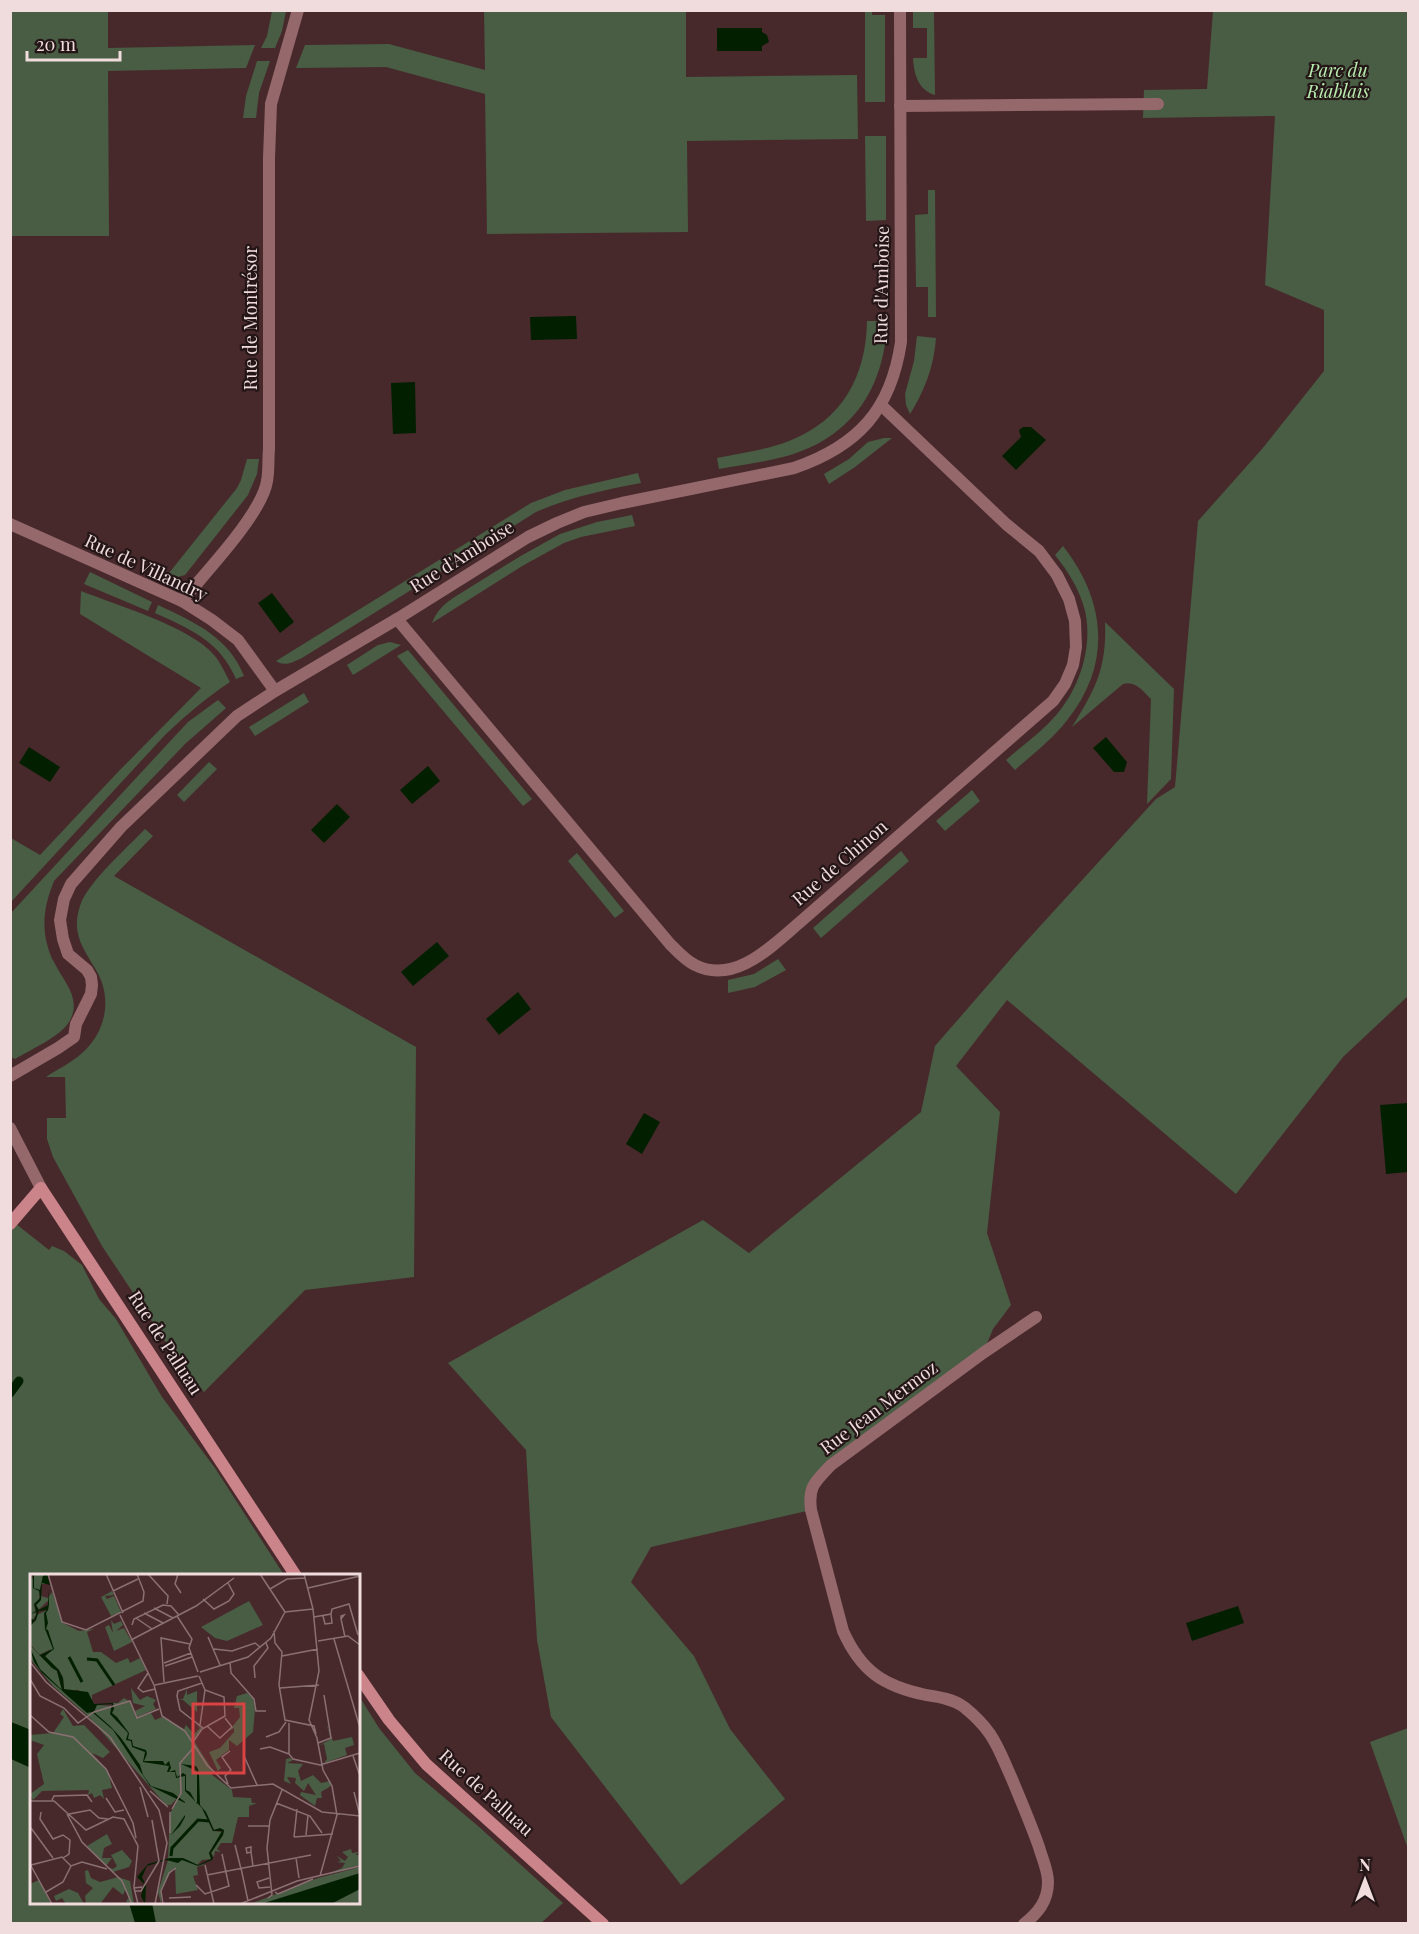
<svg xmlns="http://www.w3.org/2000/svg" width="1419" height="1934" viewBox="0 0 1419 1934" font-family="'Playfair Display',serif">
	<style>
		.green { fill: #485d43 }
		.water { fill: #021f00 }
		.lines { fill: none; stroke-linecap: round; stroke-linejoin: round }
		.stream { stroke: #021f00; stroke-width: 9 }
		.street { stroke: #95686c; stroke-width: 12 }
		.secondary { stroke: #cc848b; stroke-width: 12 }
		.labels { text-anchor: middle; stroke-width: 4.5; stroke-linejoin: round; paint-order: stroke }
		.park-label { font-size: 18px; font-style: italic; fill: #b8edae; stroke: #241617 }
		.street-label { font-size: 18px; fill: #f0dbdd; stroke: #241617 }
		.inset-river { fill: none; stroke: #021f00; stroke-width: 3 }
		.inset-road { fill: none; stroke: #8b7073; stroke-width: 1.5 }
		.view { fill: #da4343; fill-opacity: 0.15; stroke: #da4343; stroke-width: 3 }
		.inset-edge { fill: none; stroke: #f0dbdd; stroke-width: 3 }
	</style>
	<rect width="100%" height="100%" fill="#47292c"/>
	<g class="green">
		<polygon points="10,11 108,11 108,48 255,45 246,68 108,71 109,236 11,236"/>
		<polygon points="272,11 286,11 282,31 275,48 261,48 267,36"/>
		<polygon points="484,11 686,11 686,77 857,75 858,139 687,141 688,232 487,234 485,94 386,67 296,68 305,45 389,44 485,70"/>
		<polygon points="865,11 872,11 872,15 885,15 885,102 865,102"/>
		<path d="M913 11H934L935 95C918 90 914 74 913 58H927V28H913Z"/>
		<polygon points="1213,11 1408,11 1408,996 1343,1057 1236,1194 1007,1000 956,1066 1000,1112 987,1233 1011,1305 993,1329 983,1353 811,1487 811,1510 651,1547 631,1582 694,1656 730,1729 785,1799 681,1885 551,1717 537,1640 526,1450 448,1363 703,1220 749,1253 921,1112 935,1046 1022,946 1156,799 1175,787 1198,521 1262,449 1324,371 1324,310 1265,285 1275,116 1143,118 1144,90 1207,89"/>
		<polygon points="257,61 270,61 259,93 256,118 243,118 246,96"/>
		<polygon points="865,136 886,136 886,220 866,221"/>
		<polygon points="928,190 935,190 936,317 928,317 928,287 916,287 915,215 928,214"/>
		<path d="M867 321H887C885 387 853 437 787 456 765 462 742 465 719 469L717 458C741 453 766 450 789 441 843 420 866 376 867 321Z"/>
		<path d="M917 336 936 338C934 366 925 390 910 414L906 405 905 394 914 361Z"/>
		<polygon points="884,438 892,438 855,467 829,484 824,474 849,459 868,442"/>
		<polygon points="247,459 259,459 257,474 248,495 185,575 171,579 165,578 237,488 241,480"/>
		<path d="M638 473 641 483C604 490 570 497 536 512L302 658C293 662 285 667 276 661L531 503 565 490Z"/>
		<path d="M632 515 635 526 581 537 564 543 524 565 432 623C436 612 443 605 453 598L519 557 560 534 597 522Z"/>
		<path d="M1063 546C1106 601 1112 663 1068 719 1053 739 1033 754 1015 770L1006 760C1023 745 1043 731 1057 714 1080 687 1093 646 1085 611 1080 590 1068 571 1055 555Z"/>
		<polygon points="90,572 152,602 148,611 84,584"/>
		<path d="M81 591C116 605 191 627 214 655 221 663 225 673 230 682 206 698 186 715 165 735L11 902V838L40 855 117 773 201 688 80 614Z"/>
		<path d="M158 605C194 622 229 637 244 676L236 679C220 641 190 629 155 613Z"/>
		<path d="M1105 622 1174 689 1171 779 1147 804 1151 699C1143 691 1135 680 1123 684L1072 727C1095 690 1107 668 1105 622Z"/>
		<polygon points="390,642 401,645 353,675 347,665 378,645"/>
		<polygon points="408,650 532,799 523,806 397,656"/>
		<polygon points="304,693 309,702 255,736 249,727"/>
		<path d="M218 700 226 708 185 744 54 881C46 901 42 918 46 940 48 947 50 956 54 962 63 981 83 999 69 1022 61 1036 30 1050 15 1059L11 1057V913L188 722Z"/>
		<polygon points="209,762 217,769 184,802 177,795"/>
		<polygon points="972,790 980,801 945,831 936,821"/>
		<path d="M145 829 153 836 114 876 416 1047 414 1277 305 1290 204 1392 194 1381 165 1341 102 1246 53 1157 47 1139V1118H66L65 1077H46C58 1069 71 1063 81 1054 106 1033 113 998 96 970 83 948 71 933 80 906 87 883 127 848 145 829Z"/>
		<polygon points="901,851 909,861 821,938 813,928"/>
		<polygon points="577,853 624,911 615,918 568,861"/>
		<polygon points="778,959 786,970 755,987 728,993 728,980 754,974"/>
		<polygon points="11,1220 49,1250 52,1246 64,1251 82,1265 99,1299 116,1319 162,1397 215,1468 284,1575 32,1576 32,1902 358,1902 359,1696 379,1728 415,1773 478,1826 563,1903 540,1924 11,1923"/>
		<polygon points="1408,1728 1408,1849 1370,1742"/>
	</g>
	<g class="water">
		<polygon points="717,28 762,28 762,32 767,35 769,42 762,46 762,51 717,51"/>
		<polygon points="576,316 577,339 531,340 530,317"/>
		<polygon points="415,382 416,433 393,434 391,383"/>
		<polygon points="1023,427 1031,427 1046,440 1016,470 1002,456 1021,437 1019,430"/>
		<polygon points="272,593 294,622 280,633 258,603"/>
		<polygon points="1106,737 1127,762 1124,772 1114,772 1093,748"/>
		<polygon points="29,747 60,767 50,782 19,763"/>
		<polygon points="428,766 440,781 412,804 400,790"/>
		<polygon points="337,804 350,817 324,843 311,830"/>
		<polygon points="437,942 449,956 413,986 401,972"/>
		<polygon points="518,992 531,1009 499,1035 486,1019"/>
		<polygon points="1408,1103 1408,1172 1386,1174 1380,1105"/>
		<polygon points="644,1113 660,1122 642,1154 626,1144"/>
		<polygon points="1238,1606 1244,1623 1192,1641 1186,1623"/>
		<polygon points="11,1722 31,1730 31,1768 11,1759"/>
		<polygon points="129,1903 152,1903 156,1923 135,1923"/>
	</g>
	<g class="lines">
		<polyline class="stream" points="10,1393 19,1381"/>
		<g class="street">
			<polyline points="900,106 1158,104"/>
			<polyline points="10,524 182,601 212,620 238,640 275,691"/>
			<path d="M182 601C204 574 262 514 267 481 269 471 268 459 269 449V158L271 104 298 10"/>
			<path d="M397 619 670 944C677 951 686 961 695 965 734 985 771 947 799 923L1053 701 1065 684 1073 665 1076 647 1075 621 1069 599 1057 575 1039 551 1006 524 881 405"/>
			<path d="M10 1076 58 1048 74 1037 76 1024 91 994 92 985 91 977 87 970 68 954 63 939 60 920 64 899 71 884 121 827 237 716 275 691 397 619 528 537 557 523 584 512 622 503 794 468C858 446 891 410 901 342L900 10"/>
			<polyline points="10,1128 41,1188"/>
			<path d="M1024 1924C1038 1913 1048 1901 1048 1882 1048 1870 1042 1858 1039 1847 1031 1824 1021 1801 1012 1779 1005 1764 999 1747 990 1734 983 1724 974 1715 964 1707 953 1699 939 1697 926 1695 883 1686 861 1671 843 1631L811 1510C808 1486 815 1482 831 1465L983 1353 1036 1317"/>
		</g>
		<g class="secondary">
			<polyline points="10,1224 41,1188 296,1576"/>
			<polyline points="358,1675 389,1720 426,1764 603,1924"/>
		</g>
	</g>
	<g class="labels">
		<g class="park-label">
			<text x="1338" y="77">Parc du<tspan x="1338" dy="21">Riablais</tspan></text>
		</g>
		<g class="street-label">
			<text transform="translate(882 285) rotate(-89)" y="6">Rue d'Amboise</text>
			<text transform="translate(251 318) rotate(-90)" y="6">Rue de Montrésor</text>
			<text transform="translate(462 557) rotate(-32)" y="6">Rue d'Amboise</text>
			<text transform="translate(146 568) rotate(25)" y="6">Rue de Villandry</text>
			<text transform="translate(840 863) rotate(-41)" y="6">Rue de Chinon</text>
			<text transform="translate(165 1343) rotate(57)" y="6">Rue de Palluau</text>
			<text transform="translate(879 1408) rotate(-37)" y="6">Rue Jean Mermoz</text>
			<text transform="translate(486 1793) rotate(42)" y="6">Rue de Palluau</text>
		</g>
	</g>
	<g transform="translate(30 1574)">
		<rect width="330" height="330" fill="#47292c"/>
		<path d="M0 0 4 7V0H16L12 3 13 6 16 1 19 10H11L9 26 4 30 6 41 18 36 19 26 8 36 6 31 10 27 11 22 18 24 22 18 33 49 49 57 64 55 57 58 63 78H71L86 89 98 84 100 89 110 84 116 96 62 121V129H88L94 124 101 128 106 144 121 139 125 146 132 143 154 155 156 151 164 160 170 154 166 150 172 154 164 167 183 197 181 200 202 216 203 223 221 224 222 229H227L219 232V243H208L202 269H191L187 275 191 278 185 277 184 283 181 279 193 261 194 256 187 255 184 256 172 234 183 257 192 258 179 279 182 285 172 286 167 291 176 290 167 293 168 301 163 302 168 316 146 320 145 295 142 296 131 316V330L128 318 138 286 140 240 147 224 141 231H136L58 142 23 112 0 85V71L9 80 0 70V52L6 46 5 42 0 51ZM21 75 15 83 29 96 33 104 34 115 41 119 46 116H50L41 120 47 122 58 132 61 129H82L84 132 67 131 61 136 32 116 27 97 9 81ZM82 17 84 21 75 22 77 25 84 22 91 38 81 42 71 23ZM219 27 233 51 197 67 185 64 171 53ZM81 46 84 50 91 47 93 51 86 57 94 54 102 68 84 77 75 53 79 51 83 59ZM101 114 110 126 117 122 126 126 123 130 126 135 107 143 105 137 115 132 103 129ZM157 115V121L167 117V131H172L167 132V138L153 126H148L153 125ZM217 119 223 124 225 135 223 158 207 172 199 166V176L186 186 191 194 188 197 179 178 190 174 204 158V154L199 157 210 143 209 134H204L207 122ZM33 135 43 152 54 151 80 178 73 184 62 179 78 197 82 214 72 216 74 225 70 221 64 224 62 219 58 221 59 216 12 217 3 226 0 220 14 210 7 180 14 171 0 166V161L23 159 34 143 30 140ZM296 149 303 167 322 163 324 171 315 174 317 181 294 189 297 185 294 170 290 171 301 165ZM260 184 263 186 257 189 273 190 268 197 271 207 283 201 291 209 300 207 301 212 291 218 292 224H287L285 232 270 221 271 218 286 221 278 209 274 217 265 209 266 204 257 203 261 210 254 207 256 185ZM77 260 82 270 74 274 72 284H82L76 292 57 272ZM321 275 322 279 330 278 325 281H330V291L295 301 312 294 315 289 307 288 311 287 307 282 315 287 318 283 312 278ZM92 276 102 287 99 293 83 298 78 293 83 295 87 292 81 281ZM330 293V330H220L288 304ZM58 296 61 304 70 308 88 303 100 307 104 330 96 328 99 323 95 316 93 321 83 313 70 330H56L55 322 63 314 56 309 55 297ZM9 306 21 330H0V310ZM39 315 48 319 54 330H36L32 324 26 327 24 322Z" fill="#485d43" fill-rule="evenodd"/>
		<path d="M3 0H4V14L10 16 13 2 17 0 20 11 12 9 11 26 6 31 9 36 18 31 19 14V30L18 36 16 39 18 49 16 55 18 56 24 75 15 82 29 96 33 104 34 115 58 118 64 130 83 129 84 135 82 139 87 143 99 159 98 165 102 166 103 172 116 176 117 180 114 187H133L135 191 139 187 141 194 139 198 145 196 147 203 153 199 156 201V216L160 218 167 230V197L151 190 166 192 168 195 169 201 170 231 176 238 184 256 190 254 194 256 193 261 181 279 183 284 182 286 168 292 152 286 148 289 136 286 117 292 112 303 116 312 115 330 111 322 114 310 107 303 118 290 140 284H153L168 291 181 285 179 279 192 257H183L172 234 155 217V202L146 204 145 198H137L139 192 113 188 115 178 102 173 101 167 96 166 98 159 80 140 82 130 67 131 64 138 80 152 91 164 110 191 113 201 121 212 143 219 155 228V243L150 252 141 261 155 241V229L120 212 83 156 62 138 57 139 12 99 4 88 0 74 10 95 32 116 27 97 22 94 0 71 10 81 23 75 15 55 14 39 17 36 9 37 6 46 0 52V44L4 46 7 38 0 40 6 37 4 30 10 24 9 17 3 14ZM330 299V315L301 330H231Z" fill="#021f00"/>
		<path class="inset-river" d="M39 83 52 108M57 85 67 86 84 111M141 282 142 274 168 246 179 247"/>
		<path class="inset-road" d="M18 0 32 48 56 56 113 27 114 18 107 0M76 0 93 39M118 0 138 22 137 30M148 0 145 10 151 19M230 0 255 38M274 0 283 35 289 97 279 146 287 164 293 196 302 212 307 241 290 302M278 14 330 2M240 15 257 5 275 4M83 17 108 5M173 25 184 35 199 27 204 20 198 9M124 34 143 44M255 38 283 35M114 39 133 49M90 41 124 111 132 142 155 157 177 191 201 214 243 210 292 238 330 242 324 218M147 42 162 65 159 74 168 98M293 42 295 50 302 49 301 40M284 43 301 40 302 35 319 30 328 61M106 44 122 55M311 45 314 41 311 42V45L315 63M102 51 104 45 133 31 141 32 149 41M244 57 245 69 252 78 249 111 255 146 284 152 286 160M178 63 190 91M304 65 330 154M101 66 166 32 204 4M288 67 318 62 330 71M184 75 202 77 225 69 230 73M252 82 288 75M0 88 16 108 80 163 129 236 137 269 125 330M200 88 201 99 224 125 226 137H236M134 89 161 79M135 92 162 83M170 98 218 83 241 64 255 38M118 99 108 114 113 118 125 115M225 104 224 92 238 74 236 69M0 105 10 122 34 134 48 149 64 138 100 127 107 144 129 135M134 108 131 64 160 70M172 109 148 117 147 122 150 136 173 154M125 111 168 102M250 114 289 111M0 141 19 158 43 163 76 195 103 249 106 264M259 149V180L263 185 290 191 330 179M170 151 175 116M177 152 190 164 202 153 195 144M236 163 249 158 256 148M163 168 172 155 195 142 194 123 175 116 169 102M288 169 301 164 294 121M230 175 240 173 259 180M214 182 227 211M323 182 330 202M198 210 195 202 201 196 192 183 200 177M110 213 118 243M120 217 138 233M76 224 85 238 94 236M22 226 24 222 57 221 62 228M0 227H24L56 256 83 243 94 245 108 272 104 313M246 229 280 242 292 259M142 235 151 219 150 189 165 172M11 238 10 245 23 265 33 261 40 266 39 280 33 284M37 240 52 268 92 307 102 330M39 240 60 236 69 244 78 245M218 252H239M1 254 23 284M140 259V238M276 261 278 241M264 263 303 260M264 263 267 235M205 271 211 295M221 278V273L216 274 217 279 221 278 223 292M266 284 269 304M0 290 22 330M1 291 32 283 41 292 52 288 77 295M175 291 184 330M211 294 218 327M177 301 281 281M239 304 227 308 229 314 240 313M166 311 175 320 199 312 192 280M105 317H111L129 287 122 246M16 318 33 308 41 292M245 318 248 320 283 305M139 324 161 323M238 324 242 321 237 274 240 246 252 216M108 330 104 314 112 313M133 330 131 317 139 299 146 294M210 330 267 307 330 292"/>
		<path class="view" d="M163 130H214V199H163Z"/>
		<rect width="330" height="330" class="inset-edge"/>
	</g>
	<rect width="1419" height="1934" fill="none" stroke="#f0dbdd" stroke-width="24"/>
	<g transform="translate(1365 1880)" stroke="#241617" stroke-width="4.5" paint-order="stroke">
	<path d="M0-4.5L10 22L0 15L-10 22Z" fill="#f0dbdd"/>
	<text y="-9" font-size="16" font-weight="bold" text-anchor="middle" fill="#f0dbdd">N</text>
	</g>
	<path d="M27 51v9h93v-9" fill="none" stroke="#f0dbdd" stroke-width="3"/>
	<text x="36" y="51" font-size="18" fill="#f0dbdd" stroke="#241617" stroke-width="4.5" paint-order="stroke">20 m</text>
</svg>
